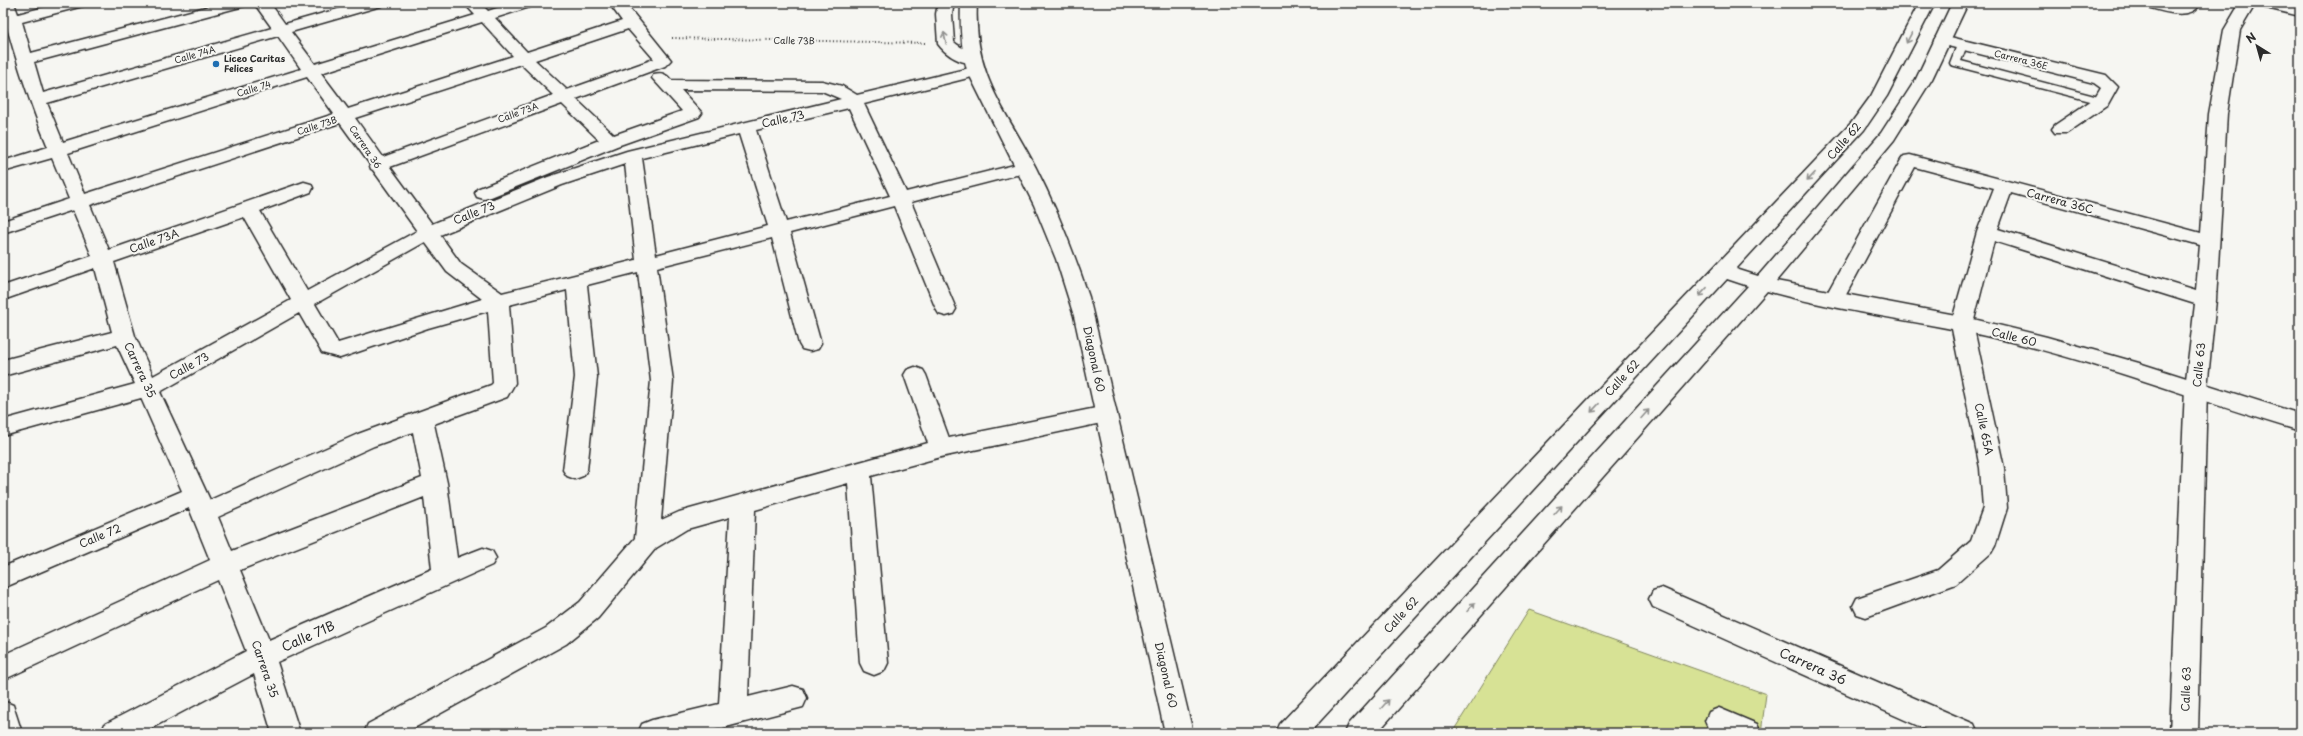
<svg xmlns="http://www.w3.org/2000/svg" width="2303" height="736" viewBox="0 0 2303 736" font-family="'Playpen Sans',sans-serif">
	<style>
		.green { fill: #d7e295; stroke: #818660 }
		.lines { fill: none; stroke-linecap: round; stroke-linejoin: round }
		.lane-casing { stroke: #2b2b2b; stroke-width: 3 }
		.street-casing { stroke: #2b2b2b; stroke-width: 3 }
		.secondary-casing { stroke: #2b2b2b; stroke-width: 3 }
		.path { stroke: #2b2b2b; stroke-width: 2; stroke-dasharray: 1 2.5; stroke-linecap: butt }
		.lane { fill: #f6f6f2; fill-rule: evenodd }
		.street { fill: #f6f6f2; fill-rule: evenodd }
		.secondary { fill: #f6f6f2; fill-rule: evenodd }
		.oneway { stroke: #90908e }
		.poi-dot { fill: #1f6fb2; stroke: #f6f6f2; stroke-width: 1.5 }
		.labels { text-anchor: middle; stroke-width: 4; stroke-linejoin: round; paint-order: stroke }
		.far-street-label { font-size: 9px; fill: #2b2b2b; stroke: #f6f6f2 }
		.far-poi-label { font-size: 9px; font-weight: bold; fill: #2b2b2b; stroke: #f6f6f2; text-anchor: start }
		.street-label { font-size: 11px; fill: #2b2b2b; stroke: #f6f6f2 }
		.near-street-label { font-size: 13px; fill: #2b2b2b; stroke: #f6f6f2 }
	</style>
	<rect width="100%" height="100%" fill="#f6f6f2"/>
	<filter id="ink" filterUnits="userSpaceOnUse"><feTurbulence type="fractalNoise" baseFrequency=".025" numOctaves="2"/><feDisplacementMap in="SourceGraphic" scale="8" xChannelSelector="R" yChannelSelector="G"/><feConvolveMatrix kernelMatrix="1 2 1 2 8 2 1 2 1" color-interpolation-filters="sRGB"/></filter>
	<g filter="url(#ink)">
		<polygon class="green" points="1529,610 1766,694 1761,733 1452,733"/>
		<g class="lines">
			<defs>
				<polygon id="lane" points="1962,42 1967,45 1961,61 2106,99 2107,101 2102,104 1951,65 1950,63 1957,45"/>
				<g id="street">
					<path d="M3 3H14L18 14 60 3H86L83 6 22 22 31 53 221 3H247L244 6 34 62 43 93 272 28 254 3H270L285 24 359 3H384L381 6 291 32 315 64 475 15 464 3H480L488 11 512 3H536L533 6 495 18 527 52 622 21 609 3H625L671 60 665 66 576 99 614 135 682 111 652 78 654 74C662 72 666 74 671 80L822 81 842 86 857 95 974 67 980 69 982 72 980 75 864 104 906 192 1026 162 1032 163 1035 167 1032 171 911 202 956 309 953 314 946 316 939 314 936 309 894 206 790 233 821 344 818 349 810 351 802 349 799 344 772 238 657 267 673 381 661 520 679 512 928 443 904 375 907 370 915 367 923 370 926 375 949 438 1106 406 1114 408 1117 414 1114 420 1106 422 941 457 871 476 888 663 884 671 874 675 864 671 860 663 848 483 755 510 748 697 793 686 803 689 807 698 803 707 703 733H638L642 724 652 720 719 704 730 517 687 529 656 548 598 618 566 644 405 733H364L368 724 546 628 580 602 635 538 651 381 638 272 587 285 597 377 587 470 583 476 575 479 567 476 563 470 575 377 567 290 509 305 515 383 507 397 434 424 447 483 457 558 483 548 492 551 496 558 492 565 277 662 300 733H272L254 674 142 733H101L105 724 246 651 218 580 3 680V655L210 560 189 508 3 588V567L182 491 141 398 3 436V420L135 384 117 345 3 376V360L112 332 95 268 3 300V286L92 256 73 210 3 233V221L69 199 52 158 3 172V161L48 147C34 114 23 81 13 48 9 33 3 18 3 3ZM482 22 513 56 348 109 321 73ZM628 29 654 59 567 90 535 60ZM278 36 301 69 63 142 47 103ZM521 64 553 95 383 157 355 118ZM307 77 334 114 85 194 68 153ZM681 90 822 91 841 99 627 151 548 177 432 224 390 167 562 104 599 140 477 189 475 193 477 197 484 199 491 197 617 146 699 117 702 113ZM849 108 890 196 786 222 756 130ZM340 123 369 163 371 169 373 170 417 231 307 291 260 211 311 192 313 188 311 184 304 182 109 250 90 205ZM739 134 768 226 656 255 642 158ZM625 164 636 260 502 293 461 264 440 235 562 185ZM244 217 291 300 153 376 135 336 114 262ZM425 242 447 272 482 299 338 343 315 304ZM488 311 493 383 491 385 358 434 210 500 160 392 299 313 322 353 340 358 428 328ZM413 432 422 478 232 551 218 517 374 446ZM424 497 432 569 269 640 240 570Z"/>
					<path d="M938 3H954L952 14 954 42C960 48 976 54 979 59L977 62C963 66 946 55 938 44L936 14Z"/>
					<path d="M2141 3H2199V6C2188 21 2158 10 2144 6Z"/>
					<path d="M2240 3H2284L2300 6V16L2258 6 2256 3 2240 30 2227 114 2216 300 2207 388 2198 733H2170L2185 388 2195 304 1994 241 1973 324 2004 468 2007 508 1995 546 1991 553 1956 584 1866 617 1857 614 1853 606 1857 598 1938 570 1971 541 1983 508 1980 468 1951 324 1977 232 1994 188 1915 167 1841 304 1834 306 1827 304 1824 299 1901 160 1904 156 1910 155 2201 233 2209 114 2224 30ZM2011 193 2200 245 2196 290 1998 229Z"/>
					<polygon points="1942,35 2106,75 2118,87 2108,105 2067,133 2055,133 2052,129 2055,125 2095,98 2101,88 2094,83 1936,43 1934,40 1936,37"/>
					<polygon points="1662,588 1974,724 1978,733 1934,733 1653,607 1649,599 1653,591"/>
					<polygon points="3,701 13,705 22,733 3,733"/>
					<polygon points="1719,708 1757,724 1761,733 1716,733 1709,730 1705,721 1709,712"/>
				</g>
				<g id="secondary">
					<path d="M961 3H977C973 76 1005 108 1036 168 1057 209 1074 253 1089 297L1193 733H1165L1074 316 1056 259 1034 205 967 70C961 47 960 27 961 3Z"/>
					<path d="M1919 3H1935L1887 96 1864 130 1736 269 1758 276 1881 133 1916 79 1952 3H1968L1932 79 1894 140 1776 281 1961 316 2047 337 2139 363 2300 414V431C2201 402 2104 364 2003 340 1925 321 1844 313 1767 291L1377 733H1345L1349 724 1748 286 1727 279 1309 733H1276L1280 724 1852 122 1871 96Z"/>
				</g>
			</defs>
			<use href="#lane" class="lane-casing"/>
			<use href="#street" class="street-casing"/>
			<use href="#secondary" class="secondary-casing"/>
			<g class="path">
				<polyline points="1424,7 1425,3"/>
				<polyline points="672,38 925,43"/>
			</g>
			<use href="#lane" class="lane"/>
			<use href="#street" class="street"/>
			<use href="#secondary" class="secondary"/>
		</g>
		<defs><path id="oneway-shaft" d="M-6 0H5M1.5-3L5.5 0L1.5 3" fill="none" stroke-width="1.6" stroke-linecap="round" stroke-linejoin="round"/></defs>
		<g class="oneway">
			<use href="#oneway-shaft" transform="translate(945 38) rotate(-101)"/>
			<use href="#oneway-shaft" transform="translate(1909 38) rotate(117)"/>
			<use href="#oneway-shaft" transform="translate(1811 177) rotate(133)"/>
			<use href="#oneway-shaft" transform="translate(1703 292) rotate(133)"/>
			<use href="#oneway-shaft" transform="translate(1595 408) rotate(133)"/>
			<use href="#oneway-shaft" transform="translate(1645 414) rotate(-48)"/>
			<use href="#oneway-shaft" transform="translate(1558 510) rotate(-48)"/>
			<use href="#oneway-shaft" transform="translate(1471 607) rotate(-48)"/>
			<use href="#oneway-shaft" transform="translate(1385 704) rotate(-48)"/>
		</g>
	</g>
	<circle class="poi-dot" cx="216" cy="64" r="4"/>
	<g class="labels">
		<g class="far-street-label">
			<text transform="translate(794 41) rotate(1)" y="3">Calle 73B</text>
			<text transform="translate(195 55) rotate(-16)" y="3">Calle 74A</text>
			<text transform="translate(2021 60) rotate(14)" y="3">Carrera 36E</text>
			<text transform="translate(254 89) rotate(-17)" y="3">Calle 74</text>
			<text transform="translate(518 113) rotate(-20)" y="3">Calle 73A</text>
			<text transform="translate(317 126) rotate(-18)" y="3">Calle 73B</text>
			<text transform="translate(365 147) rotate(56)" y="3">Carrera 36</text>
		</g>
		<g class="far-poi-label">
			<text x="224" y="62">Liceo Caritas<tspan x="224" dy="10">Felices</tspan></text>
		</g>
		<g class="street-label">
			<text transform="translate(783 119) rotate(-13)" y="4">Calle 73</text>
			<text transform="translate(1844 141) rotate(-49)" y="4">Calle 62</text>
			<text transform="translate(2060 201) rotate(15)" y="4">Carrera 36C</text>
			<text transform="translate(474 213) rotate(-22)" y="4">Calle 73</text>
			<text transform="translate(154 241) rotate(-19)" y="4">Calle 73A</text>
			<text transform="translate(2014 337) rotate(14)" y="4">Calle 60</text>
			<text transform="translate(1094 359) rotate(78)" y="4">Diagonal 60</text>
			<text transform="translate(2199 365) rotate(-84)" y="4">Calle 63</text>
			<text transform="translate(189 366) rotate(-29)" y="4">Calle 73</text>
			<text transform="translate(140 370) rotate(65)" y="4">Carrera 35</text>
			<text transform="translate(1622 378) rotate(-47)" y="4">Calle 62</text>
			<text transform="translate(1984 429) rotate(78)" y="4">Calle 65A</text>
			<text transform="translate(100 536) rotate(-23)" y="4">Calle 72</text>
			<text transform="translate(1401 615) rotate(-47)" y="4">Calle 62</text>
			<text transform="translate(265 669) rotate(71)" y="4">Carrera 35</text>
			<text transform="translate(1166 675) rotate(77)" y="4">Diagonal 60</text>
			<text transform="translate(2186 689) rotate(-88)" y="4">Calle 63</text>
		</g>
		<g class="near-street-label">
			<text transform="translate(308 636) rotate(-24)" y="5">Calle 71B</text>
			<text transform="translate(1813 666) rotate(24)" y="5">Carrera 36</text>
		</g>
	</g>
	<rect width="2303" height="736" fill="none" stroke="#f6f6f2" stroke-width="16"/>
	<rect x="8" y="8" width="2287" height="720" fill="none" stroke="#2b2b2b" stroke-width="1.5" filter="url(#ink)"/>
	<g transform="translate(2257 46) rotate(323)" stroke="#f6f6f2" stroke-width="3" paint-order="stroke">
	<path d="M0-3L7 15L0 10L-7 15Z" fill="#2b2b2b"/>
	<text y="-6" font-size="11" font-weight="bold" text-anchor="middle" fill="#2b2b2b">N</text>
	</g>
</svg>
